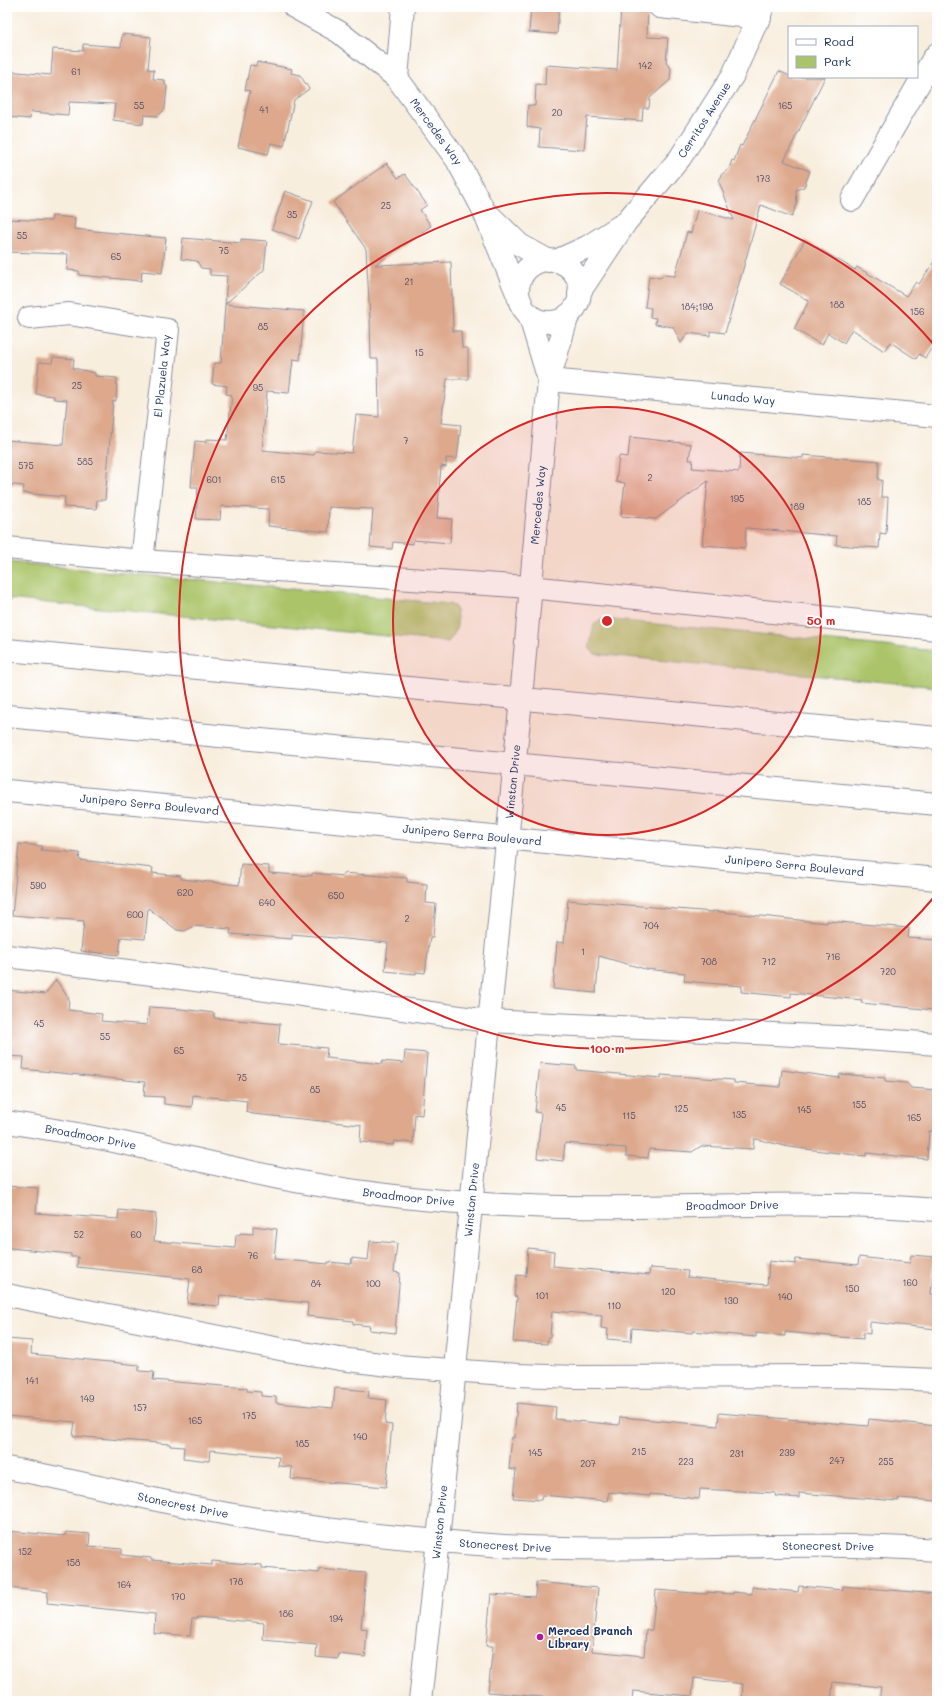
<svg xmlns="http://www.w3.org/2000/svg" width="944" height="1708" viewBox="0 0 944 1708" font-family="Mali,sans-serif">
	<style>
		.green { fill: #abc469; stroke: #637a64 }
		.building { fill: #dda88c }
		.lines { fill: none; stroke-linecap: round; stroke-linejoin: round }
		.minor-casing { stroke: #8a8e9e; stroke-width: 24 }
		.major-casing { stroke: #8a8e9e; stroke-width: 24 }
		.minor { stroke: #fff; stroke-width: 22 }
		.major { stroke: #fff; stroke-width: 22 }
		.ring { fill: none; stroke: #d62828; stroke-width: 2 }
		.poi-dot { fill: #b5179e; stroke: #fff; stroke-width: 1.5 }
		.labels { text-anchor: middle; stroke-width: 3.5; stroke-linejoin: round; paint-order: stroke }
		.number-label { font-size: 9px; fill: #4c4d6a }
		.street-label { font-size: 11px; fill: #1b2f5e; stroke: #fff }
		.poi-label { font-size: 11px; font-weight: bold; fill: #1b2f5e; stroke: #fff; text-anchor: start }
		.centre { fill: #d62828; stroke: #fff; stroke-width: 2 }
		.ring-label { font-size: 12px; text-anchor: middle; font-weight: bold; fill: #d62828; stroke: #fff; stroke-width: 3.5; stroke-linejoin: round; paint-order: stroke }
	</style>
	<rect width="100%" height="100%" fill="#fff"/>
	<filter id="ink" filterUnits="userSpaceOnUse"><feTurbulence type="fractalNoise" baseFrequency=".025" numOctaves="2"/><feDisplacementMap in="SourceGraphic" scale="8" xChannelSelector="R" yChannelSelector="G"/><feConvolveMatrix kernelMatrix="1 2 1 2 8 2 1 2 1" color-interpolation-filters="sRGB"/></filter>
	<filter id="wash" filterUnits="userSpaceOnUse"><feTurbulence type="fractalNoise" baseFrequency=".012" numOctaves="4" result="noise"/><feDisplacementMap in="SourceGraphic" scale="16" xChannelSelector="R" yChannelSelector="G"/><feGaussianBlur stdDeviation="0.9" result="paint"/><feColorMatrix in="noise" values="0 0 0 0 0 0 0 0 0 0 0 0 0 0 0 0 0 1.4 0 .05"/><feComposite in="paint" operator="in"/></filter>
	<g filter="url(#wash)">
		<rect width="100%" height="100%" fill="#f8eede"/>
		<g class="green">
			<path d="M7 562 449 604 455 607C459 622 458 631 448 642L7 599Z"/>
			<polygon points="603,619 937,651 937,687 595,654 589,648 594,624"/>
		</g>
		<g id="blocks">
			<g class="building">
				<polygon points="531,7 559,7 557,34 529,32"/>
				<polygon points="621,7 648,8 647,37 668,38 666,63 671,68 670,80 650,98 649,108 643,108 642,121 587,117 584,150 539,147 540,129 527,127 528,105 535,106 536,84 545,85 546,65 617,70"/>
				<polygon points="122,34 151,37 148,69 154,70 153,79 165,80 165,85 167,86 165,109 158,116 144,115 143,124 113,120 115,104 69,102 68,115 31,112 30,119 7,117 7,71 51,75 53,49 83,51 83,44 121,47"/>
				<polygon points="257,62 292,69 291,73 300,75 309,89 294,100 284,146 271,143 268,154 238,147 250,91 245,90 250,65 256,66"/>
				<polygon points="779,71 792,77 825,77 784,161 810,171 804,187 796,190 797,203 792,217 761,205 725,333 710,331 710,336 688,333 681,343 673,327 655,324 656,318 650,317 651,308 645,307 649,276 660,278 664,275 675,276 687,232 691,233 697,210 734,220 719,182 721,175 729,169 732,160 734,161 740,145 742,146"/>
				<polygon points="387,163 398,178 405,174 427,205 420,210 431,226 375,265 451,262 453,331 461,331 462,348 468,348 468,379 447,379 441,423 461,425 457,459 446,458 446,467 441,466 437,518 452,519 450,543 413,540 413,544 393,542 392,549 370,547 373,509 329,507 328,532 268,526 269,509 221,506 220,520 196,519 198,487 191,487 195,441 206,442 206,439 227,440 232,395 226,394 227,386 212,384 214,363 221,363 227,276 210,275 210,269 201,268 197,261 181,259 183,238 241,243 241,239 267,241 264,270 225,304 304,311 300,360 293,359 289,393 267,391 262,450 314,455 315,451 352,453 356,415 379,417 378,359 371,359 370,318 366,249 333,202"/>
				<polygon points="285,191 313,201 299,239 272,229"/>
				<polygon points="52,216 75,218 74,229 166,238 162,273 142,271 141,281 79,275 79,271 67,270 68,254 7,252 7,219 51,221"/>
				<polygon points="805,240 855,270 857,267 906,296 916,282 919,284 937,257 937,340 925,358 919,354 916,359 890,342 884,351 852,329 844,343 828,333 822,345 794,329 809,301 780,284"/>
				<polygon points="53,357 74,359 73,368 95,373 95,376 117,378 116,401 113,401 105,500 97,500 96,509 64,507 65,497 23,493 24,486 7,484 7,440 63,445 67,400 54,399 54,396 36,394 39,362 52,363"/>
				<polygon points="630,437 691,444 689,460 693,460 692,468 739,472 740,453 803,458 803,455 879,461 878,480 882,480 881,497 888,497 886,534 880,533 879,548 836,545 837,536 746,528 745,548 702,545 708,481 656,519 621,516 625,483 616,482 619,456 628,457"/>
				<polygon points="19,844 42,846 41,850 80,853 79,860 153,868 152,873 181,876 181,879 239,885 241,864 269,866 269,873 312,876 312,873 343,876 343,873 407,878 407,882 427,884 426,903 436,904 433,937 430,937 425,973 416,972 416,974 385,971 388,943 292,934 292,939 230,934 231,929 194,926 185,931 177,930 148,908 145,939 121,937 119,955 81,951 84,921 12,915"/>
				<polygon points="568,900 713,912 713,911 827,923 827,921 909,928 908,938 937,940 937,1003 935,1002 934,1010 861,1003 862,1000 791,993 791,997 741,992 742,986 684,981 685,973 645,969 599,956 596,993 553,989 557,942 564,943"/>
				<polygon points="56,980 69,999 68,1010 102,1014 101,1021 147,1025 149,1007 181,1009 214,1013 214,1018 280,1024 278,1044 327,1048 326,1058 382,1064 382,1061 404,1063 405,1051 427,1053 422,1115 415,1114 413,1143 394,1141 393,1145 360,1142 361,1125 253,1114 246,1112 247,1101 193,1095 192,1107 164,1104 164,1097 144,1096 145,1082 23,1069 24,1057 7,1056 7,990 45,994"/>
				<polygon points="540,1063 576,1066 576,1070 661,1078 661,1075 734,1080 734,1083 780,1087 782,1070 839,1078 840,1074 885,1078 885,1081 907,1083 911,1088 937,1090 937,1131 929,1131 927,1159 866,1153 866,1156 855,1155 789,1147 756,1139 754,1139 753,1149 701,1146 692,1152 649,1149 648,1158 626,1156 626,1148 565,1143 563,1161 537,1158 541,1113 535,1112"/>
				<polygon points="7,1186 38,1188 36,1213 118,1219 119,1210 156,1214 154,1241 235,1248 236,1235 240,1235 240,1233 253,1234 253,1226 277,1229 274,1259 328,1264 328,1262 351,1264 352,1258 368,1260 370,1241 397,1243 394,1272 400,1273 395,1333 369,1330 370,1326 353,1324 353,1321 307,1316 308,1303 220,1295 219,1306 187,1303 190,1279 77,1267 78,1257 71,1257 71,1254 10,1248 10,1247 7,1247"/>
				<polygon points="528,1248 554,1251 553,1266 649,1275 650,1268 688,1271 687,1277 767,1285 769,1261 795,1264 796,1259 858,1265 859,1257 910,1263 911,1255 935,1257 931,1294 937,1295 936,1329 870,1322 870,1334 863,1333 863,1339 785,1332 785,1336 756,1333 756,1337 693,1331 692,1333 632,1328 631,1341 607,1339 608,1329 601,1328 602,1315 552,1311 550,1337 548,1337 547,1344 513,1342 517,1297 514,1296 517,1275 526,1276"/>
				<polygon points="7,1339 32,1341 31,1354 139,1365 139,1371 154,1372 153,1380 247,1388 247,1391 261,1392 261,1396 276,1397 276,1403 333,1408 335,1388 369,1391 368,1398 387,1400 385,1424 392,1425 386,1487 291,1479 292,1467 278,1466 279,1457 210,1450 209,1461 183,1458 184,1447 170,1446 170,1444 73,1436 75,1422 7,1416"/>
				<polygon points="517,1403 556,1407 555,1419 619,1425 620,1417 718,1426 719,1413 868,1426 869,1419 937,1426 937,1501 899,1498 898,1501 799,1493 799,1498 775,1496 776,1493 700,1489 699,1499 650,1494 650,1496 609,1492 607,1501 542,1495 541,1500 513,1498 516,1470 509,1469 512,1437 514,1438"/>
				<polygon points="7,1531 65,1536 66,1532 90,1534 89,1546 122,1549 122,1555 151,1558 151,1560 212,1565 212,1561 262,1565 262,1568 319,1573 319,1569 366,1573 361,1628 367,1629 365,1657 339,1654 338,1659 316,1657 317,1645 263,1640 264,1623 197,1617 197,1619 192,1619 190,1636 154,1633 155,1614 47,1603 48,1592 7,1588"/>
				<polygon points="536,1582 598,1588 592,1651 644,1656 646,1630 652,1630 656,1590 707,1594 707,1592 733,1594 733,1592 752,1594 752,1587 798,1592 799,1586 843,1590 843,1586 937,1594 937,1701 879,1701 881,1687 833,1682 831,1701 742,1701 743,1684 694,1678 692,1696 633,1691 632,1701 584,1701 488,1692 493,1646 486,1646 491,1594 535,1597"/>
			</g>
		</g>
	</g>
	<g filter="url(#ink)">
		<use href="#blocks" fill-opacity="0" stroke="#8a8e9e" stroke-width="1"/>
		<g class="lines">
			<defs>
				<g id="minor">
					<path id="s1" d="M294 7 339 32 397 78 457 160 482 207 521 303"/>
					<polyline points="660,7 760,18"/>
					<polyline points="397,78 403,7"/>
					<polyline points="852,200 933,59 937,54"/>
					<polyline points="489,215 520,245 549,261"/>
					<circle cx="549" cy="291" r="31"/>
					<polyline points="556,261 587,247 620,226"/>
					<path id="s2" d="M579 293 626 222 680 158 733 75 763 7"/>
					<polyline points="29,318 69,314 168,330 142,561"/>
					<path id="s3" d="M549 380 937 416"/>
					<polyline points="549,380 568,315"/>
					<polyline points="7,548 142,561 530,587 937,629"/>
					<path id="s4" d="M7 791 937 879"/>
					<polyline points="7,956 152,974 488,1021 838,1037 937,1044"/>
					<path id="s5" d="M7 1122C44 1128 81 1134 118 1142 172 1153 225 1167 279 1178 342 1190 407 1199 471 1203 626 1215 782 1196 937 1210"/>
					<polyline points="7,1295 285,1350 340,1359 397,1366 518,1375 578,1377 840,1376 937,1380"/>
					<path id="s6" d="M7 1468C70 1479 133 1496 196 1508 297 1528 401 1539 504 1546 648 1554 793 1539 937 1550"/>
					<path id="s7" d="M420 1701 438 1540 521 699 549 380 529 314"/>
				</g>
				<g id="major">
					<polyline points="7,650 937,738"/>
					<polyline points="7,716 937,804"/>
				</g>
			</defs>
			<use href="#minor" class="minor-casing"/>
			<use href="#major" class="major-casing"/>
			<use href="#minor" class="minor"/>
			<use href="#major" class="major"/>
		</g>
	</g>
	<circle cx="607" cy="621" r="214" fill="#d62828" fill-opacity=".12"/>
	<g class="ring">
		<circle cx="607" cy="621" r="214"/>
		<path d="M935 896A428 428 0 1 1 935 346"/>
	</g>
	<circle class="poi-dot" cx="540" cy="1637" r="4"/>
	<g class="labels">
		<g class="number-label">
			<text x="645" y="69">142</text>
			<text x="76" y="75">61</text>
			<text x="139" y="109">55</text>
			<text x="785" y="109">165</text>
			<text x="264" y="113">41</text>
			<text x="557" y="116">20</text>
			<text x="763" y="182">173</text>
			<text x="386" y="209">25</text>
			<text x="292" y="218">35</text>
			<text x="22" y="239">55</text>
			<text x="224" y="254">75</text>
			<text x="116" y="260">65</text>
			<text x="409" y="285">21</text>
			<text x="837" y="308">188</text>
			<text x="697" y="310">184;198</text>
			<text x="917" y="315">156</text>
			<text x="263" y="330">85</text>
			<text x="419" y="356">15</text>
			<text x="77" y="389">25</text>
			<text x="258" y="391">95</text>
			<text x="406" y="444">7</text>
			<text x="85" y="465">585</text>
			<text x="26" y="469">575</text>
			<text x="650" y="481">2</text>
			<text x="214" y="483">601</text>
			<text x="278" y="483">615</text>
			<text x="737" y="502">195</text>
			<text x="864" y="505">185</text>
			<text x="797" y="510">189</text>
			<text x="38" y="889">590</text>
			<text x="185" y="896">620</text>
			<text x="336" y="899">650</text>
			<text x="267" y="906">640</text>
			<text x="135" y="918">600</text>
			<text x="407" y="922">2</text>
			<text x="651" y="929">704</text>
			<text x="583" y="955">1</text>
			<text x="833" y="960">716</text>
			<text x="709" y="965">708</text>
			<text x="769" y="965">712</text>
			<text x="888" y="975">720</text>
			<text x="39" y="1027">45</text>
			<text x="105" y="1040">55</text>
			<text x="179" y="1054">65</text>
			<text x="242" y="1081">75</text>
			<text x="315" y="1093">85</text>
			<text x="859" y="1108">155</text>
			<text x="561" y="1111">45</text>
			<text x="681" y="1112">125</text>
			<text x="804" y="1113">145</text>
			<text x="739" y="1118">135</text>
			<text x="629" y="1119">115</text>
			<text x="914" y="1121">165</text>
			<text x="79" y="1238">52</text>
			<text x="136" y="1238">60</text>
			<text x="253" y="1259">76</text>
			<text x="197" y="1273">68</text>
			<text x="910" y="1286">160</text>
			<text x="316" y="1287">84</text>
			<text x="373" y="1287">100</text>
			<text x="852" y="1292">150</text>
			<text x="668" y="1295">120</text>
			<text x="542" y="1299">101</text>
			<text x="785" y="1300">140</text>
			<text x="731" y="1304">130</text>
			<text x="614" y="1309">110</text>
			<text x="32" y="1384">141</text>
			<text x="87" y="1402">149</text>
			<text x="140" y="1411">157</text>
			<text x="249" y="1419">175</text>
			<text x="195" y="1424">165</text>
			<text x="360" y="1440">140</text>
			<text x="302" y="1447">185</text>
			<text x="639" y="1455">215</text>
			<text x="535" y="1456">145</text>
			<text x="787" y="1456">239</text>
			<text x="737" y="1457">231</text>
			<text x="837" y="1464">247</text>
			<text x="686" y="1465">223</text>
			<text x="886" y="1465">255</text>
			<text x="588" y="1467">207</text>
			<text x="25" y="1555">152</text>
			<text x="73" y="1566">158</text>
			<text x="236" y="1585">178</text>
			<text x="124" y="1588">164</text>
			<text x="178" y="1600">170</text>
			<text x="286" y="1617">186</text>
			<text x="336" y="1622">194</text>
		</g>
		<g class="street-label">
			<text dy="4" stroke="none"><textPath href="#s2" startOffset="214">Cerritos Avenue</textPath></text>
			<text dy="4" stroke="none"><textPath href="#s1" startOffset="192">Mercedes Way</textPath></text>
			<text transform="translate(162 376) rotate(-84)" y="4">El Plazuela Way</text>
			<text dy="4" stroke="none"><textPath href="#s3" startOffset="195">Lunado Way</textPath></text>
			<text dy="4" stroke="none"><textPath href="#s7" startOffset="1202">Mercedes Way</textPath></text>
			<text dy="4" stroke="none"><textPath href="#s7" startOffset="924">Winston Drive</textPath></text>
			<text dy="4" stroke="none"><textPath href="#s4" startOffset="143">Junipero Serra Boulevard</textPath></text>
			<text dy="4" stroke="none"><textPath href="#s4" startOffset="467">Junipero Serra Boulevard</textPath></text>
			<text dy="4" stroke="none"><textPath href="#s4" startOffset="791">Junipero Serra Boulevard</textPath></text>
			<text dy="4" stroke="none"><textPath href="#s5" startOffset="85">Broadmoor Drive</textPath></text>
			<text dy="4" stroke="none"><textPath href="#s5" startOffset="409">Broadmoor Drive</textPath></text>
			<text dy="4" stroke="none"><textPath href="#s7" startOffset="504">Winston Drive</textPath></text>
			<text dy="4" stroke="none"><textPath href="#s5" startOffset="733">Broadmoor Drive</textPath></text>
			<text dy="4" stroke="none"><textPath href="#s6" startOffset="180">Stonecrest Drive</textPath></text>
			<text dy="4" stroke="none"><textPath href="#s7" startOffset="180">Winston Drive</textPath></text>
			<text dy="4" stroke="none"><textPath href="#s6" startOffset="505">Stonecrest Drive</textPath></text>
			<text dy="4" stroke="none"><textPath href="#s6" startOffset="828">Stonecrest Drive</textPath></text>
		</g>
		<g class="poi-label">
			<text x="548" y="1635">Merced Branch<tspan x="548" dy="13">Library</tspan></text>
		</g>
	</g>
	<circle cx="607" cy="621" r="6" class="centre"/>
	<g class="ring-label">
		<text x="821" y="625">50 m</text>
		<text x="607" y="1053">100 m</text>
	</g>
	<rect width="944" height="1708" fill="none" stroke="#fff" stroke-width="24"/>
	<rect x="788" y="26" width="130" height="52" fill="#ffffff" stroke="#a4acbf"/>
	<rect x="796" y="39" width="20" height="6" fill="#ffffff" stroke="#a4acbf"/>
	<text x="824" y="46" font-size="12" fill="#1b2f5e">Road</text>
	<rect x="796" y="56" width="20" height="12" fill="#abc469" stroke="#a4acbf"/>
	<text x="824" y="66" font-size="12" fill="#1b2f5e">Park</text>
</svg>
